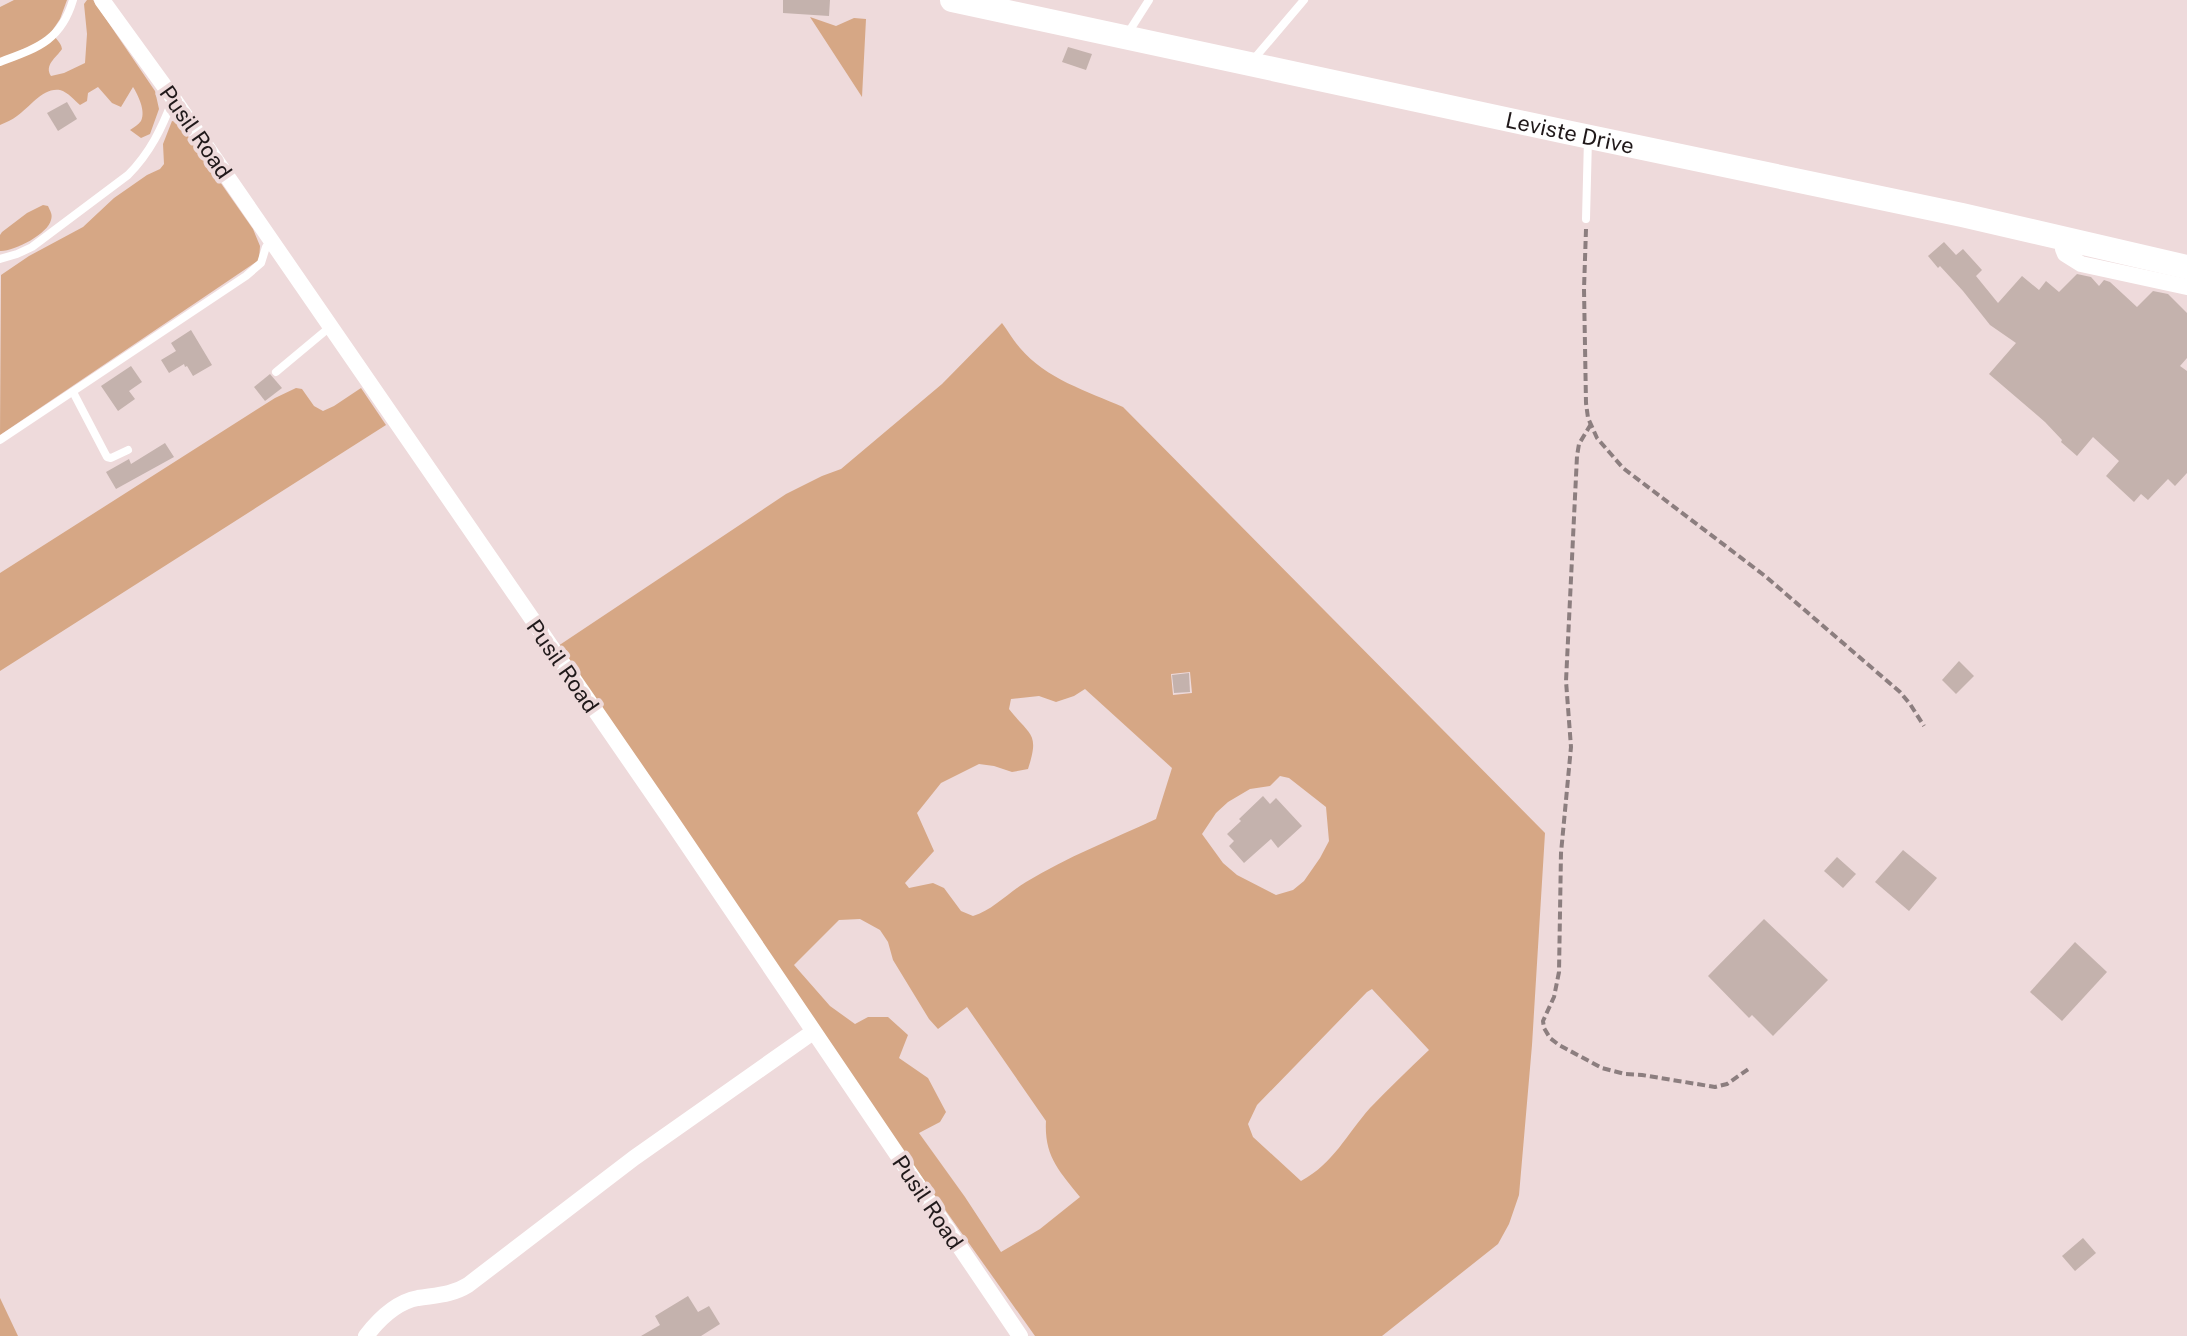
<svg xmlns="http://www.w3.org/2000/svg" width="2187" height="1336" viewBox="0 0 2187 1336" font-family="'Public Sans',sans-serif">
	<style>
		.green { fill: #d6a785; fill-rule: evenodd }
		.building { fill: #c4b2ad }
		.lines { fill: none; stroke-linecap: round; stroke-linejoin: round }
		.path { stroke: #8c7e7f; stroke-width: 4; stroke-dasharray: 8 4; stroke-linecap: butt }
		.service { stroke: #fff; stroke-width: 8 }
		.minor { stroke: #fff; stroke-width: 16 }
		.secondary { stroke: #fff; stroke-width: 24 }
		.labels { text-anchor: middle; stroke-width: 8; stroke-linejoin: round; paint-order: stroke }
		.street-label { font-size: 22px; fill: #20191a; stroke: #eedadb }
	</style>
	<rect width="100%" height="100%" fill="#eedadb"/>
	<g class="green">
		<path d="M14 0H67L60 19 52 31C54 39 61 41 62 49 56 58 44 65 51 76L64 73 85 63 87 34 84 4 87 0H93L155 91 159 109 150 134 141 138 130 130C134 127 138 125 141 121 146 111 138 95 133 87L121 107 112 103 98 87 88 93 87 101 80 105C75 101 68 92 60 90 43 87 29 108 17 116 12 120 6 122 0 125V7Z"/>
		<polygon points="810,17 836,26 854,18 866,19 862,97"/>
		<polygon points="172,121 178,122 253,229 260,246 259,260 0,435 1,275 29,256 83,227 114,198 147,175 160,169 164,164 163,144"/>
		<path d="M43 205 48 206C50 211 53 214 51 220 48 234 13 252 0 251V235L2 232 27 213Z"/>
		<path d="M1002 323C1008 331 1013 340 1020 348 1046 379 1087 391 1123 407L1545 833 1532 1045 1519 1195 1509 1224 1498 1244 1382 1336H1035L884 1124 558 646 786 494 822 476 841 469 942 384ZM1190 672 1192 693 1173 695 1171 674ZM1085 689 1172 768 1156 819C1113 839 1067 857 1026 882 1008 893 993 910 973 916L961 911 944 888 933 883 909 888 905 883 934 851 917 813 941 783 979 764 994 766 1012 772 1028 769C1040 732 1030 736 1009 709L1011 699 1039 696 1056 702 1074 696ZM1280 776 1289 778 1326 807 1329 841 1320 858 1304 881 1293 890 1276 895 1237 875 1223 863 1202 834 1216 813 1228 802 1250 789 1270 786ZM860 919 880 930 888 942 893 960 929 1019 938 1029 967 1007 1046 1121C1044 1156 1059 1171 1080 1197L1040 1229 1001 1252 965 1197 919 1133 940 1122 946 1112 928 1078 899 1058 908 1035 888 1017H868L855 1024 830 1006 794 965 839 920ZM1372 989 1429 1050C1409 1069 1389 1088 1370 1108 1346 1135 1334 1163 1301 1181L1253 1137 1248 1124 1257 1105 1367 992Z"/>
		<polygon points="296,388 302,389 314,406 323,411 334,406 361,388 386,425 0,671 0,573 275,398"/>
		<polygon points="0,1298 18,1336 0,1336"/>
	</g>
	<g class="building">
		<polygon points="783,0 830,0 829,16 783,13"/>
		<polygon points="1068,47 1092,54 1086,70 1062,62"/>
		<polygon points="67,102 77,119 58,131 47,113"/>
		<polygon points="1944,242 1956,255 1963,249 1982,270 1976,276 1998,303 2022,276 2039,290 2046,281 2059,292 2077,274 2091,277 2099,286 2104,280 2110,282 2137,307 2153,291 2168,294 2187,313 2187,358 2180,366 2187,371 2187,473 2175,486 2168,479 2148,500 2141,494 2134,502 2106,476 2119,461 2093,437 2077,456 2061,442 2062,440 2045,422 1989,374 2016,343 1990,325 1963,291 1940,266 1938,268 1928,256"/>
		<polygon points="191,330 212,365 193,376 187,366 185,367 184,364 169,373 161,360 176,351 171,343"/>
		<polygon points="131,366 142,382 129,391 135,399 118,411 101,386"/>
		<polygon points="270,374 282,388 265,401 254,387"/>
		<polygon points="165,443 174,457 116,489 106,472 129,459 131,464"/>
		<polygon points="1959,661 1974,676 1956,694 1942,680"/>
		<polygon points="1189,673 1190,692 1174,693 1172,675"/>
		<polygon points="1263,796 1270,804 1276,798 1302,826 1278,848 1271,839 1244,863 1229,846 1234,841 1227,834 1241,821 1239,819"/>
		<polygon points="1903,850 1937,878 1909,911 1875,882"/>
		<polygon points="1837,857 1856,874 1843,888 1824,871"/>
		<polygon points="1764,919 1828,980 1773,1036 1752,1015 1749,1018 1708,976"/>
		<polygon points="2075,942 2107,972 2062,1021 2030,992"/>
		<polygon points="2083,1238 2096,1253 2075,1271 2062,1256"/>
		<polygon points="688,1296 698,1312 709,1306 720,1324 701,1336 641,1336 660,1325 655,1316"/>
	</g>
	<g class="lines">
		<g class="path">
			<polyline points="1586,229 1584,289 1586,403 1588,418 1597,438 1623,468 1765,576 1900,692 1910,704 1924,726"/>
			<polyline points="1591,424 1579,444 1577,456 1566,681 1571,747 1561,853 1559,972 1554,997 1543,1021 1544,1028 1550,1038 1559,1045 1602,1068 1625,1074 1642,1075 1715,1087 1727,1084 1750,1068"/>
		</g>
		<g class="service">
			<polyline points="1128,33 1149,0"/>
			<polyline points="1253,60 1304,0"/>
			<path d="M0 62C37 48 61 41 73 0"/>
			<polyline points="1586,219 1588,138"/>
			<path d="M0 259 17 254 32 247 128 175C150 153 162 128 173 99"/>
			<polyline points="276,372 330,327"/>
			<polyline points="73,392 107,457 111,458 128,450"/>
			<polyline points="0,440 246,276 261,263 266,247 271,241"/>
		</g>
		<g class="minor">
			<polyline points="102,0 173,98 670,819 1020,1336"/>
			<polyline points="2065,239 2063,249 2065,254 2081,264 2187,287"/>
			<path d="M366 1336C379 1319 396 1302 418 1298 437 1295 452 1295 468 1285L634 1158 813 1032"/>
		</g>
		<path class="secondary" id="s1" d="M952 0 1566 132 1962 215 2187 267"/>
	</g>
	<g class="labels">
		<g class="street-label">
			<text transform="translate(196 132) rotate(55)" y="8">Pusil Road</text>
			<text dy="8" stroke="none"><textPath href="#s1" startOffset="632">Leviste Drive</textPath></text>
			<text transform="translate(563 666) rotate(55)" y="8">Pusil Road</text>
			<text transform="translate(928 1202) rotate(56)" y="8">Pusil Road</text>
		</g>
	</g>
</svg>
